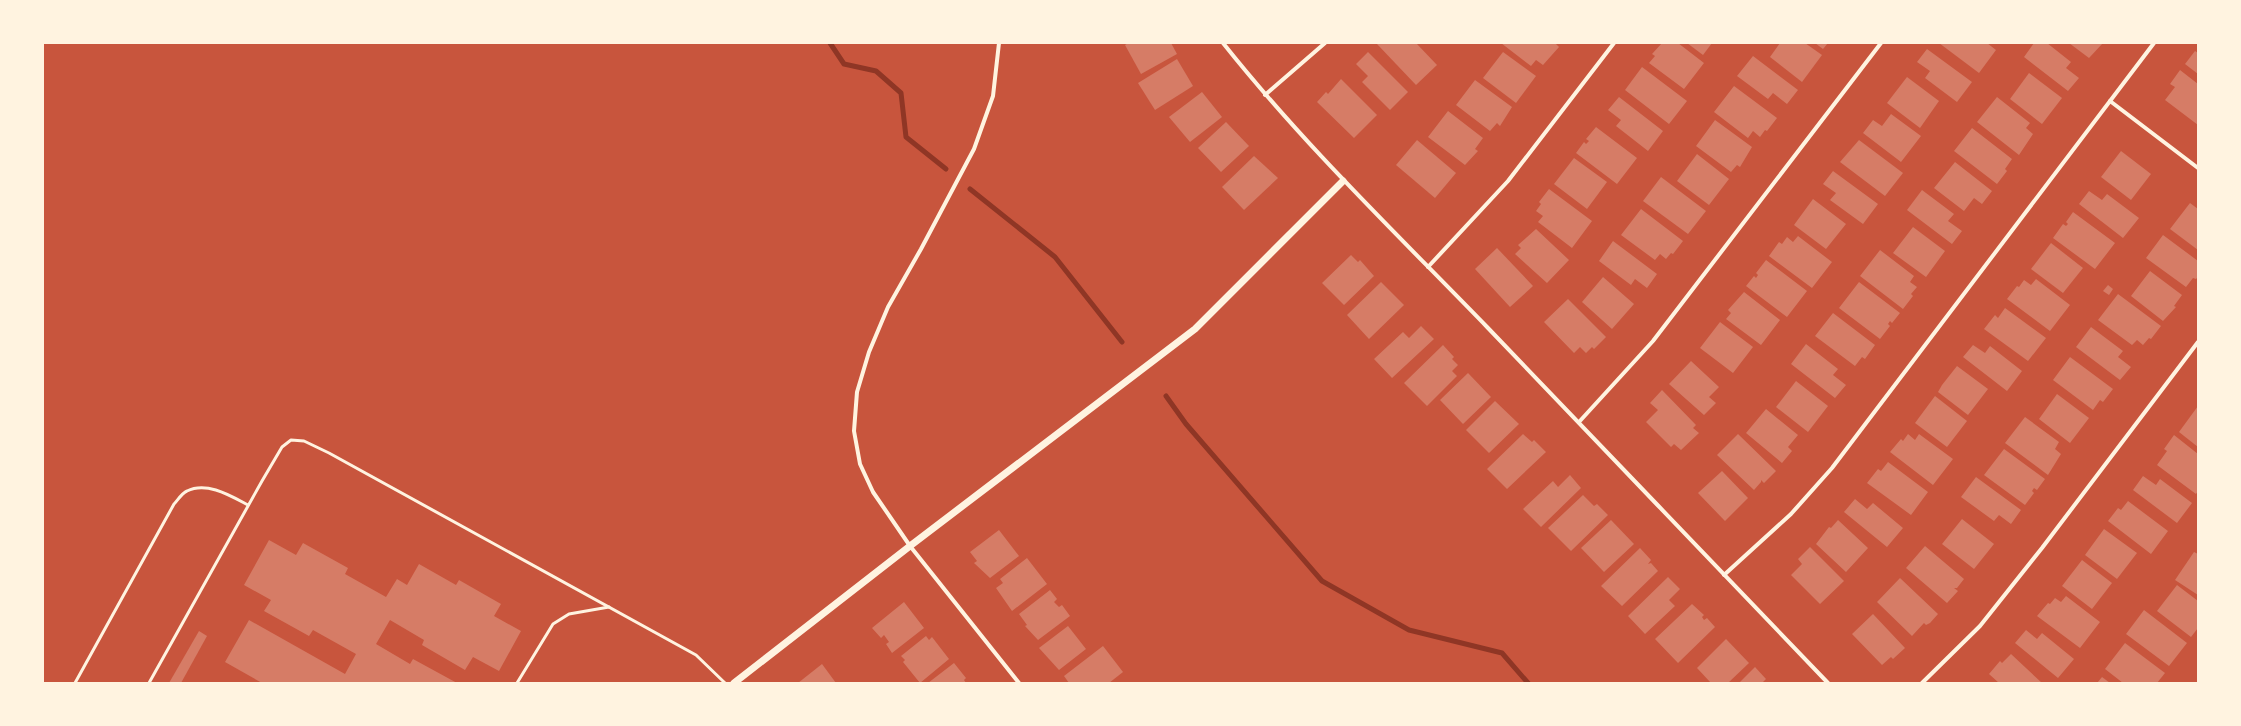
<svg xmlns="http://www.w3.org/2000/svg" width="2241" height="726" viewBox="0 0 2241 726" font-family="Quicksand,sans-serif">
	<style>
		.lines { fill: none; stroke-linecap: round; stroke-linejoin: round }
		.stream { stroke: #8f3625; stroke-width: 5 }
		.building { fill: #d67c66 }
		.service { stroke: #fff3e0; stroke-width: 3 }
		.minor { stroke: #fff3e0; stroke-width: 4 }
		.tertiary { stroke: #fff3e0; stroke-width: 7 }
	</style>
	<rect width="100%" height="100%" fill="#c8553d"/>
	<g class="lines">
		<g class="stream">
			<polyline points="830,43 844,64 876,71 901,93 906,137 946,169"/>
			<polyline points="970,189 1055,257 1122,342"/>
			<polyline points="1166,396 1186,424 1322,581 1409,630 1502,653 1528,683"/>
		</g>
	</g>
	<g class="building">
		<polygon points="1128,43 1171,43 1177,54 1141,74 1125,45"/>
		<polygon points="1378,43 1416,43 1437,65 1416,85 1377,44"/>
		<polygon points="1501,43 1555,43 1559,47 1543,65 1536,60 1531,66"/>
		<polygon points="1662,43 1678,43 1704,63 1684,89 1649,63 1655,56 1652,54"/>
		<polygon points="1687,43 1712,43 1703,55"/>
		<polygon points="1780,43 1805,43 1822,55 1802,82 1770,57"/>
		<polygon points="1815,43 1828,43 1823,49"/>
		<polygon points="1939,43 1987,43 1996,50 1979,73"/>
		<polygon points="2034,43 2047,43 2071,62 2066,68 2079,78 2068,91 2024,57"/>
		<polygon points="2069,43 2103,43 2089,58"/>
		<polygon points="1927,49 1972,82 1957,102 1925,78 1930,71 1917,62"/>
		<polygon points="2195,51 2198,53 2198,74 2185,64"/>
		<polygon points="1368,52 1408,92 1390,110 1362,82 1368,76 1356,64"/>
		<polygon points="1503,52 1536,76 1516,103 1483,78"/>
		<polygon points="1753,56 1798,90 1787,104 1773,93 1768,99 1737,76"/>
		<polygon points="1177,59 1193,86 1155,110 1138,83"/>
		<polygon points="1642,67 1687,101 1669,124 1625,90"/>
		<polygon points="2180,70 2198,84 2198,125 2165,100 2175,87 2170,84"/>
		<polygon points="2029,73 2062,98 2042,124 2010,99"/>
		<polygon points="1907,77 1939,101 1920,128 1887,103"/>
		<polygon points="1341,79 1377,115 1354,138 1317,102 1326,92 1328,94"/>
		<polygon points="1475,80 1512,107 1500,126 1497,123 1490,131 1456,105"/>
		<polygon points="1734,86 1777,118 1767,131 1765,130 1760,137 1753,131 1748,138 1714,112"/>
		<polygon points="1202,92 1222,117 1190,142 1169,117"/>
		<polygon points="1619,97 1663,131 1648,151 1616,126 1621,120 1608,110"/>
		<polygon points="1997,97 2030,123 2026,128 2033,134 2019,155 1977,122"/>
		<polygon points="1448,111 1483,138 1475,149 1478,151 1465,165 1428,137"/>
		<polygon points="1891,114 1921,136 1901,162 1863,133 1873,120 1882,126"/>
		<polygon points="1715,120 1752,147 1740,167 1737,165 1731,172 1696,146"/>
		<polygon points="1226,122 1249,146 1221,172 1198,148"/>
		<polygon points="1596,127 1637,158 1617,184 1576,153 1584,142 1586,144 1589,141 1586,139"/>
		<polygon points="1972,128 2012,159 2005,169 2007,171 1997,184 1954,151"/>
		<polygon points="1417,140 1456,173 1435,198 1396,165"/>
		<polygon points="1859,140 1903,173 1885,196 1840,162"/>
		<polygon points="2121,151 2151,174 2131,200 2101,177"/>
		<polygon points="1697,154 1729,179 1709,205 1677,181"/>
		<polygon points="1254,156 1278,178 1244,210 1222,187"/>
		<polygon points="1574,158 1607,182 1587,209 1554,184"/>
		<polygon points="1955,162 1992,191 1982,204 1974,198 1964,211 1934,188"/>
		<polygon points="1833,171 1878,204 1863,224 1830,200 1836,193 1823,184"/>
		<polygon points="1661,177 1706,211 1688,234 1643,201"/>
		<polygon points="1549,189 1592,221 1572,248 1538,222 1543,216 1536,211 1541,204 1539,202"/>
		<polygon points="1922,190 1954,214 1948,221 1962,231 1952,244 1907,210"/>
		<polygon points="2089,191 2102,200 2107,194 2139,218 2123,238 2079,204"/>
		<polygon points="1813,199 1846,224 1826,249 1794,225"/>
		<polygon points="2190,203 2198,209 2198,250 2170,229"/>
		<polygon points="1641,209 1683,241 1673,254 1671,253 1666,259 1660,254 1655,260 1621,235"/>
		<polygon points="2073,212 2115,243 2095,269 2053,238 2063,224 2066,226 2068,224 2066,222"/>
		<polygon points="1913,227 1945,251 1926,277 1893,253"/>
		<polygon points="1536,229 1569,260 1547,283 1515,254 1521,248 1518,245"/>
		<polygon points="2163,235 2198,261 2198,277 2196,279 2193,278 2186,287 2146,258"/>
		<polygon points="1798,236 1832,262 1812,288 1769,256 1779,242 1782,244 1787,237 1793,242"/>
		<polygon points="1613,241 1657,274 1647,288 1635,279 1631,285 1599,261"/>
		<polygon points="2051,243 2083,268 2063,293 2031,269"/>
		<polygon points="1497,248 1533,286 1510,307 1475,269"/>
		<polygon points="1880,250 1914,276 1910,282 1917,287 1911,294 1913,296 1903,309 1860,276"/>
		<polygon points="1351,255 1358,262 1360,260 1374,276 1344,305 1322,283"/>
		<polygon points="1766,260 1807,291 1787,317 1746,286 1754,276 1756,278 1758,275 1756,273"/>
		<polygon points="2150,271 2182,295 2174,306 2176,307 2163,321 2131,296"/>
		<polygon points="1603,277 1634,304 1612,329 1582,302"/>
		<polygon points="2036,279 2070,305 2050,331 2007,299 2017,286 2019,287 2024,280 2031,285"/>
		<polygon points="1381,282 1404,305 1369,339 1347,315"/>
		<polygon points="1859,282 1900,313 1892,323 1890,321 1888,324 1890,326 1880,339 1839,308"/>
		<polygon points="2108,285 2113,289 2109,295 2103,291"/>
		<polygon points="1744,292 1780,320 1761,345 1726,319 1731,313 1728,310"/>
		<polygon points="2118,294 2161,326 2151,339 2149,338 2143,345 2137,340 2132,345 2098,320"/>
		<polygon points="1568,299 1606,337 1594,349 1592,347 1586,353 1580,347 1574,353 1544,322"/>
		<polygon points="2005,308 2046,338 2028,361 1984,329 1995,315 1998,318"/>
		<polygon points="1833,313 1875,345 1865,359 1862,357 1855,366 1815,336"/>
		<polygon points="1720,322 1753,347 1733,373 1700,348"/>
		<polygon points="1421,326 1434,339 1392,378 1374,359 1403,332 1409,338"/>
		<polygon points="2091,327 2123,351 2118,357 2131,367 2120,380 2076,347"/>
		<polygon points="1806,344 1838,369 1833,375 1846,385 1835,398 1791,364"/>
		<polygon points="1443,345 1454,357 1452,359 1458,365 1452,371 1457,376 1427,406 1404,383"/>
		<polygon points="1973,345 1985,353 1990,346 2022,371 2007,391 1963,357"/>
		<polygon points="2070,357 2113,389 2103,402 2100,400 2093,410 2053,380"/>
		<polygon points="1691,361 1719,387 1709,397 1716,403 1704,415 1669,384"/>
		<polygon points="1957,366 1988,389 1968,415 1938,392 1942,385"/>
		<polygon points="1468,373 1491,397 1463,424 1440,400"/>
		<polygon points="1796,381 1828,406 1808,432 1776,407"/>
		<polygon points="1662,390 1696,425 1693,428 1699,433 1681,450 1674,444 1671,447 1646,422 1658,410 1650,403"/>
		<polygon points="2057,394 2089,418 2070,443 2039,419"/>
		<polygon points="1935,396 1967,421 1947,447 1915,423"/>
		<polygon points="1495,401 1519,424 1489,453 1466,430"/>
		<polygon points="2198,406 2198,447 2179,432"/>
		<polygon points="1766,409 1798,435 1788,447 1792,451 1782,463 1746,433"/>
		<polygon points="2025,417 2059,442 2055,449 2061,454 2048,475 2005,443"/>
		<polygon points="1523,434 1532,442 1534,440 1546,452 1507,489 1487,469"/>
		<polygon points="1738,434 1776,471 1764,483 1761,480 1761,482 1754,490 1717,455"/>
		<polygon points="1908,434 1915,440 1919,434 1953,459 1933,485 1890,452 1901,439 1903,441"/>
		<polygon points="2174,435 2198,454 2198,491 2196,494 2157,465 2167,451 2164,449"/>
		<polygon points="2004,449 2045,479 2037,490 2034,488 2032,491 2034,493 2025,505 1984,475"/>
		<polygon points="1888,462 1928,492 1911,515 1867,483 1878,469 1881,471"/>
		<polygon points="1722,471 1748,498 1725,521 1698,493"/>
		<polygon points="1570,475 1581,488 1541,527 1523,509 1553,481 1558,487"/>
		<polygon points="2143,476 2156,485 2160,479 2192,503 2177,523 2133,490"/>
		<polygon points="1976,477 2021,510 2011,524 1999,515 1994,521 1961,497"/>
		<polygon points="1583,495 1594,506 1597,504 1608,515 1571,551 1548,528"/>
		<polygon points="1855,499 1867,509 1873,503 1903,528 1887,547 1844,512"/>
		<polygon points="2128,501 2168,531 2151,554 2108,521 2118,508 2121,510"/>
		<polygon points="1962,519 1994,544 1974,569 1942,544"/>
		<polygon points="1611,520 1634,544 1604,572 1581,548"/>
		<polygon points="1838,520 1868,548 1846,572 1816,544 1829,527 1831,528"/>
		<polygon points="2104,529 2137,553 2117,579 2085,555"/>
		<polygon points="999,530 1019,556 990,578 974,563 977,561 970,552"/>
		<polygon points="269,540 296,555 303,543 348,568 345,574 386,597 397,579 407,585 419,564 456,585 459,580 501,604 494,616 521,631 499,671 473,657 465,670 422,645 424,640 390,620 376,644 410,664 413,659 457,683 262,683 225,662 249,620 345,674 356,654 313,630 309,636 264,611 271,600 244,585"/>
		<polygon points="1925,546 1964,579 1957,588 1954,588 1958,591 1947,603 1906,568"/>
		<polygon points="1810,547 1844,581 1820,604 1791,575 1802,564 1798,559"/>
		<polygon points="1640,548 1651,560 1648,564 1651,563 1658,571 1622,606 1601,586"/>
		<polygon points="2194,552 2198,554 2198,595 2175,580"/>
		<polygon points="1027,558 1047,584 1012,611 996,588 1003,583 1000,579"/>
		<polygon points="2082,560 2112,583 2092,609 2062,586"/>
		<polygon points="1668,577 1680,589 1669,600 1675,606 1645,634 1628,616"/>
		<polygon points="1900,578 1938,614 1930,623 1926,625 1924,623 1912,636 1877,602"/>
		<polygon points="2177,585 2198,601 2198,628 2191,637 2157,611"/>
		<polygon points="1050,590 1057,599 1054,602 1059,607 1062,605 1070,616 1038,640 1025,626 1027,625 1019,614"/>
		<polygon points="2066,596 2100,622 2080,648 2037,616 2048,603 2050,604 2055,598 2061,602"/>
		<polygon points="904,602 924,628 892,653 886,644 889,642 884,635 881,638 872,628"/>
		<polygon points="1692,604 1704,615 1702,617 1704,620 1707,618 1715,627 1678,663 1655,639"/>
		<polygon points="2144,610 2187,643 2169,666 2126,634"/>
		<polygon points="1873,614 1905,648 1893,659 1891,657 1882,665 1852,634"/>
		<polygon points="1068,626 1086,649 1059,670 1039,648"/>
		<polygon points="2026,630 2037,639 2042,633 2074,659 2058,678 2015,643"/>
		<polygon points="199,631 207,636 181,683 169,683"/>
		<polygon points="926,636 929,640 932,637 949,659 920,683 903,662 905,660 901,656"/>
		<polygon points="1726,639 1749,663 1728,683 1711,683 1697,668"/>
		<polygon points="2125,643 2165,673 2157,683 2123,683 2105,669"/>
		<polygon points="1103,646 1123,672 1109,683 1069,683 1064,676"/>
		<polygon points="2011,654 2042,683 1999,683 1989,674 2000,661 2002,663"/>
		<polygon points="954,663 966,678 964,680 966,683 928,683"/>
		<polygon points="822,664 836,683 798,683"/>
		<polygon points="1755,667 1766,679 1762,683 1739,683"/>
		<polygon points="2102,677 2110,683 2097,683"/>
	</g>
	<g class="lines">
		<g class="service">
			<path d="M75 683 174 504C177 501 182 493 187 491 207 481 231 496 248 505"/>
			<polyline points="149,683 262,481 282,447 291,440 304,441 329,453 696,655 725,683"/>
			<polyline points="517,683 553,624 569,614 609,607"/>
		</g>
		<g class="minor">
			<polyline points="999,43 993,96 974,149 921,249 888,307 869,352 857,392 854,431 860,464 873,492 910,546 1019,683"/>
			<path d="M1223 43C1304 145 1398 235 1488 328 1602 446 1714 565 1828 683"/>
			<polyline points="1265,95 1325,43"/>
			<polyline points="2110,101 2198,168"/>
			<polyline points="1428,267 1508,181 1614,43"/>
			<polyline points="1579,422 1653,341 1881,43"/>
			<polyline points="1724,575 1791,514 1832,468 2154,43"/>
			<polyline points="1922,683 1980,626 2042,548 2198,342"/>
		</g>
		<polyline class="tertiary" points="734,683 910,546 1195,329 1343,181"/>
	</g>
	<rect width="2241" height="726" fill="none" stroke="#fff3e0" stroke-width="88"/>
</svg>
